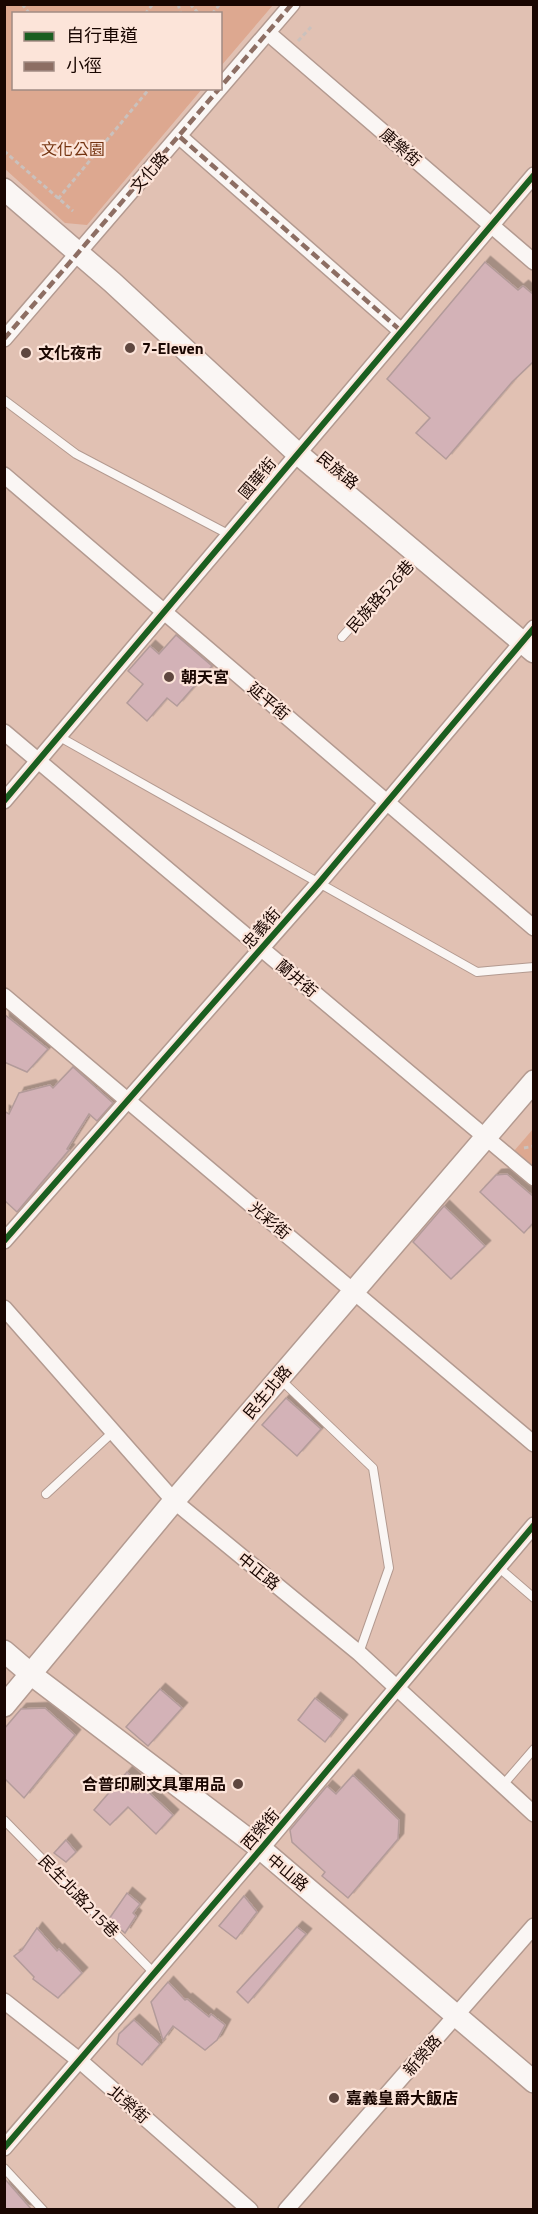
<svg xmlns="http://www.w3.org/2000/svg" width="538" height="2214" viewBox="0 0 538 2214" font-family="'Titillium Web','Noto Sans TC',sans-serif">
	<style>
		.green { fill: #dda890 }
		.building { fill: #d3b2b7; stroke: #b39b9a; stroke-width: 1.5; filter: url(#shadow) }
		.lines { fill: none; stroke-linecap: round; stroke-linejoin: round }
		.lane-casing { stroke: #b39a90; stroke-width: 10 }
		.street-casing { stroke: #b39a90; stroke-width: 18 }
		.secondary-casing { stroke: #b39a90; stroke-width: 24 }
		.path { stroke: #cac1bd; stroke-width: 3; stroke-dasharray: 4.5 3; stroke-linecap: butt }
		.lane { stroke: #faf6f4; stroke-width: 8 }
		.street { stroke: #faf6f4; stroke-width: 15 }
		.secondary { stroke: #faf6f4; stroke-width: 21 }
		.quiet { stroke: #8d6e63; stroke-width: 4.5; stroke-dasharray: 9 4.5; stroke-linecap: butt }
		.cycleway-casing { stroke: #fce4d9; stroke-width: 10 }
		.cycleway { stroke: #1b5e20; stroke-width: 6 }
		.poi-dot { fill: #5f473f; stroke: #fce4d9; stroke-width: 2 }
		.labels { text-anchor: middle; stroke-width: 4.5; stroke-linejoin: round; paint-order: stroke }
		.street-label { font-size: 16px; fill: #190601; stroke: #fce4d9 }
		.park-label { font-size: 16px; fill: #743310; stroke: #fce4d9 }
		.poi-label { font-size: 16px; font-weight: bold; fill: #190601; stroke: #fce4d9; text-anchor: start }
	</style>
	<defs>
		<filter id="shadow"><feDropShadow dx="5.5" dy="-5.5" stdDeviation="0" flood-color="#0004"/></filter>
	</defs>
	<rect width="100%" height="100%" fill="#e1c1b3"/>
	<g class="green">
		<polygon points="5,4 273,4 273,5 221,66 220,14 14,14 14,88 202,89 87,225 65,223 5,169"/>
		<polygon points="533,1129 533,1168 514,1151"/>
	</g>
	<g class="building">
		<polygon points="485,262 518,290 523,286 534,295 534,361 512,382 446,459 416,433 430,418 387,379"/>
		<polygon points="176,635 212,666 177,706 167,698 147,721 127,703 143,684 128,671 150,646 159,654"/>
		<polygon points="4,1014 48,1049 27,1072 4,1062"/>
		<polygon points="73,1067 113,1103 97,1121 89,1114 67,1149 69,1150 17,1212 4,1200 4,1111 9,1114 19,1093 50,1085 53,1088"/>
		<polygon points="507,1174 534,1197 534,1222 524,1233 480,1192 496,1175"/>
		<polygon points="444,1206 485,1246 451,1279 413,1242"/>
		<polygon points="286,1398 321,1429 297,1456 262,1425"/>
		<polygon points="160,1689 182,1708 148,1746 126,1727"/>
		<polygon points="315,1698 342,1720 325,1742 298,1720"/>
		<polygon points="45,1708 75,1735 24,1798 4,1778 4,1729 21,1709"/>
		<polygon points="127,1772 173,1815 156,1834 128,1807 110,1825 94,1810"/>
		<polygon points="353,1775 399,1820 398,1839 348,1898 322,1876 325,1872 292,1842 290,1830 327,1786 336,1794"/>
		<polygon points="66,1840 76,1852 66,1862 54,1853"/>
		<polygon points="127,1893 140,1904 133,1913 136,1916 125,1933 109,1919"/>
		<polygon points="244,1896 257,1912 236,1939 219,1926"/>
		<polygon points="297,1927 306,1934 248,2003 237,1992"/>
		<polygon points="37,1928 57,1951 59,1949 82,1973 58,1998 33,1979 34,1977 14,1956 22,1950"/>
		<polygon points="168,1982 185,2000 187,1999 209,2017 211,2014 225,2025 217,2040 205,2050 173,2026 163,2040 151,2002"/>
		<polygon points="134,2020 160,2044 142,2065 117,2044 119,2034"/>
		<polygon points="4,2178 32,2210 4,2210"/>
	</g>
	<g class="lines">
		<defs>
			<g id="lane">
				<polyline points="4,400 76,454 228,534"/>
				<polyline points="342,637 416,555"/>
				<polyline points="58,736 477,972 534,967"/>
				<polyline points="280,1379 373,1468 389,1568 359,1653"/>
				<polyline points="46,1494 113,1432"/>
				<polyline points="498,1567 534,1598"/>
				<polyline points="502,1786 534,1749"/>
				<polyline points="4,1820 154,1973"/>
				<polyline points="4,2168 43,2210"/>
			</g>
			<g id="street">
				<polyline points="268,33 534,262"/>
				<polyline points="180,137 400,330"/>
				<polyline points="4,339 292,4"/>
				<polyline points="4,475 534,928"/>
				<polyline points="4,732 534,1178"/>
				<polyline points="4,801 534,175"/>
				<polyline points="4,996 534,1444"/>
				<polyline points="4,1241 318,884 534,628"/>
				<polyline points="4,1308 174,1501 359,1653 534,1814"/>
				<polyline points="4,2001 79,2060 250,2210"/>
				<polyline points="4,2148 261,1849 534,1525"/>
				<polyline points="286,2210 534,1926"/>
			</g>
			<g id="secondary">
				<polyline points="4,189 112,282 297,453 534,652"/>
				<polyline points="4,1651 32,1675 261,1849 534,2082"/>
				<polyline points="4,1706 174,1501 534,1081"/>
			</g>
		</defs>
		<use href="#lane" class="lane-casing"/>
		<use href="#street" class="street-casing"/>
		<use href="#secondary" class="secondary-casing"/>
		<g class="path">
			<polyline points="22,4 30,14"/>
			<polyline points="178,4 181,14"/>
			<polyline points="190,4 199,14"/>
			<polyline points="145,14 153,4"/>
			<polyline points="212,14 220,4"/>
			<polyline points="298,41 311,27"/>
			<polyline points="4,151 73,211"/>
			<polyline points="58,199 150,88"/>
			<polyline points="524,1148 534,1146"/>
		</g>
		<use href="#lane" class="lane"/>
		<use href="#street" class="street"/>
		<use href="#secondary" class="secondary"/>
		<g class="quiet">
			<polyline points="180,137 400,330"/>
			<polyline points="4,339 292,4"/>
		</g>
		<defs>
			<g id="cycleway">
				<polyline points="4,801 534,175"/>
				<polyline points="4,1241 318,884 534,628"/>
				<polyline points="4,2148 261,1849 534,1525"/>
			</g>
		</defs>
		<use href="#cycleway" class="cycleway-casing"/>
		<use href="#cycleway" class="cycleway"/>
	</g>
	<g class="poi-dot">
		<circle cx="130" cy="348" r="6"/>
		<circle cx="26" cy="353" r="6"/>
		<circle cx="169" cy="677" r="6"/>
		<circle cx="238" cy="1784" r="6"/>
		<circle cx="334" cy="2098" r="6"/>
	</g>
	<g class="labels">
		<g class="street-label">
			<text transform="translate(401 147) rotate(41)" y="6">康樂街</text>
			<text transform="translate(149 172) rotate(-49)" y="6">文化路</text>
			<text transform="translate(338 470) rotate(40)" y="6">民族路</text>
			<text transform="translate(257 478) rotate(-50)" y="6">國華街</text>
			<text transform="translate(380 596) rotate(-48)" y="6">民族路526巷</text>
			<text transform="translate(269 701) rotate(40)" y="6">延平街</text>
			<text transform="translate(261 928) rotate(-49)" y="6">忠義街</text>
			<text transform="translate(297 978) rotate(40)" y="6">蘭井街</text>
			<text transform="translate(270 1220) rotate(40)" y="6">光彩街</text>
			<text transform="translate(267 1392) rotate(-50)" y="6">民生北路</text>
			<text transform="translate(259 1571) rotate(39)" y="6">中正路</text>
			<text transform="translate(260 1829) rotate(-49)" y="6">西榮街</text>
			<text transform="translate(288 1872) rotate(40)" y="6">中山路</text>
			<text transform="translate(79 1896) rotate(46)" y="6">民生北路215巷</text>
			<text transform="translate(422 2055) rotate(-49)" y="6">新榮路</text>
			<text transform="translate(129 2104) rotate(41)" y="6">北榮街</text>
		</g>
		<g class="park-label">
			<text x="73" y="155">文化公園</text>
		</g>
		<g class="poi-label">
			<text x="142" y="354">7-Eleven</text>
			<text x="38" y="359">文化夜市</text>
			<text x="181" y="683">朝天宮</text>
			<text x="226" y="1790" text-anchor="end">合普印刷文具軍用品</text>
			<text x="346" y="2104">嘉義皇爵大飯店</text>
		</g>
	</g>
	<rect width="538" height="2214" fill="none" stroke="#190601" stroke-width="12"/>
	<rect x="12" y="12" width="210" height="78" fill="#fce4d9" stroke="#a18b83" stroke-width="1.5"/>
	<rect x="24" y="32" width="30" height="9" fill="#1b5e20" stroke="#a18b83" stroke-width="1.5"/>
	<text x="66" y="42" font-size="18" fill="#190601">自行車道</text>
	<rect x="24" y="62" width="30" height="9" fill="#8d6e63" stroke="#a18b83" stroke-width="1.5"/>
	<text x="66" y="72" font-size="18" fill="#190601">小徑</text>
</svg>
